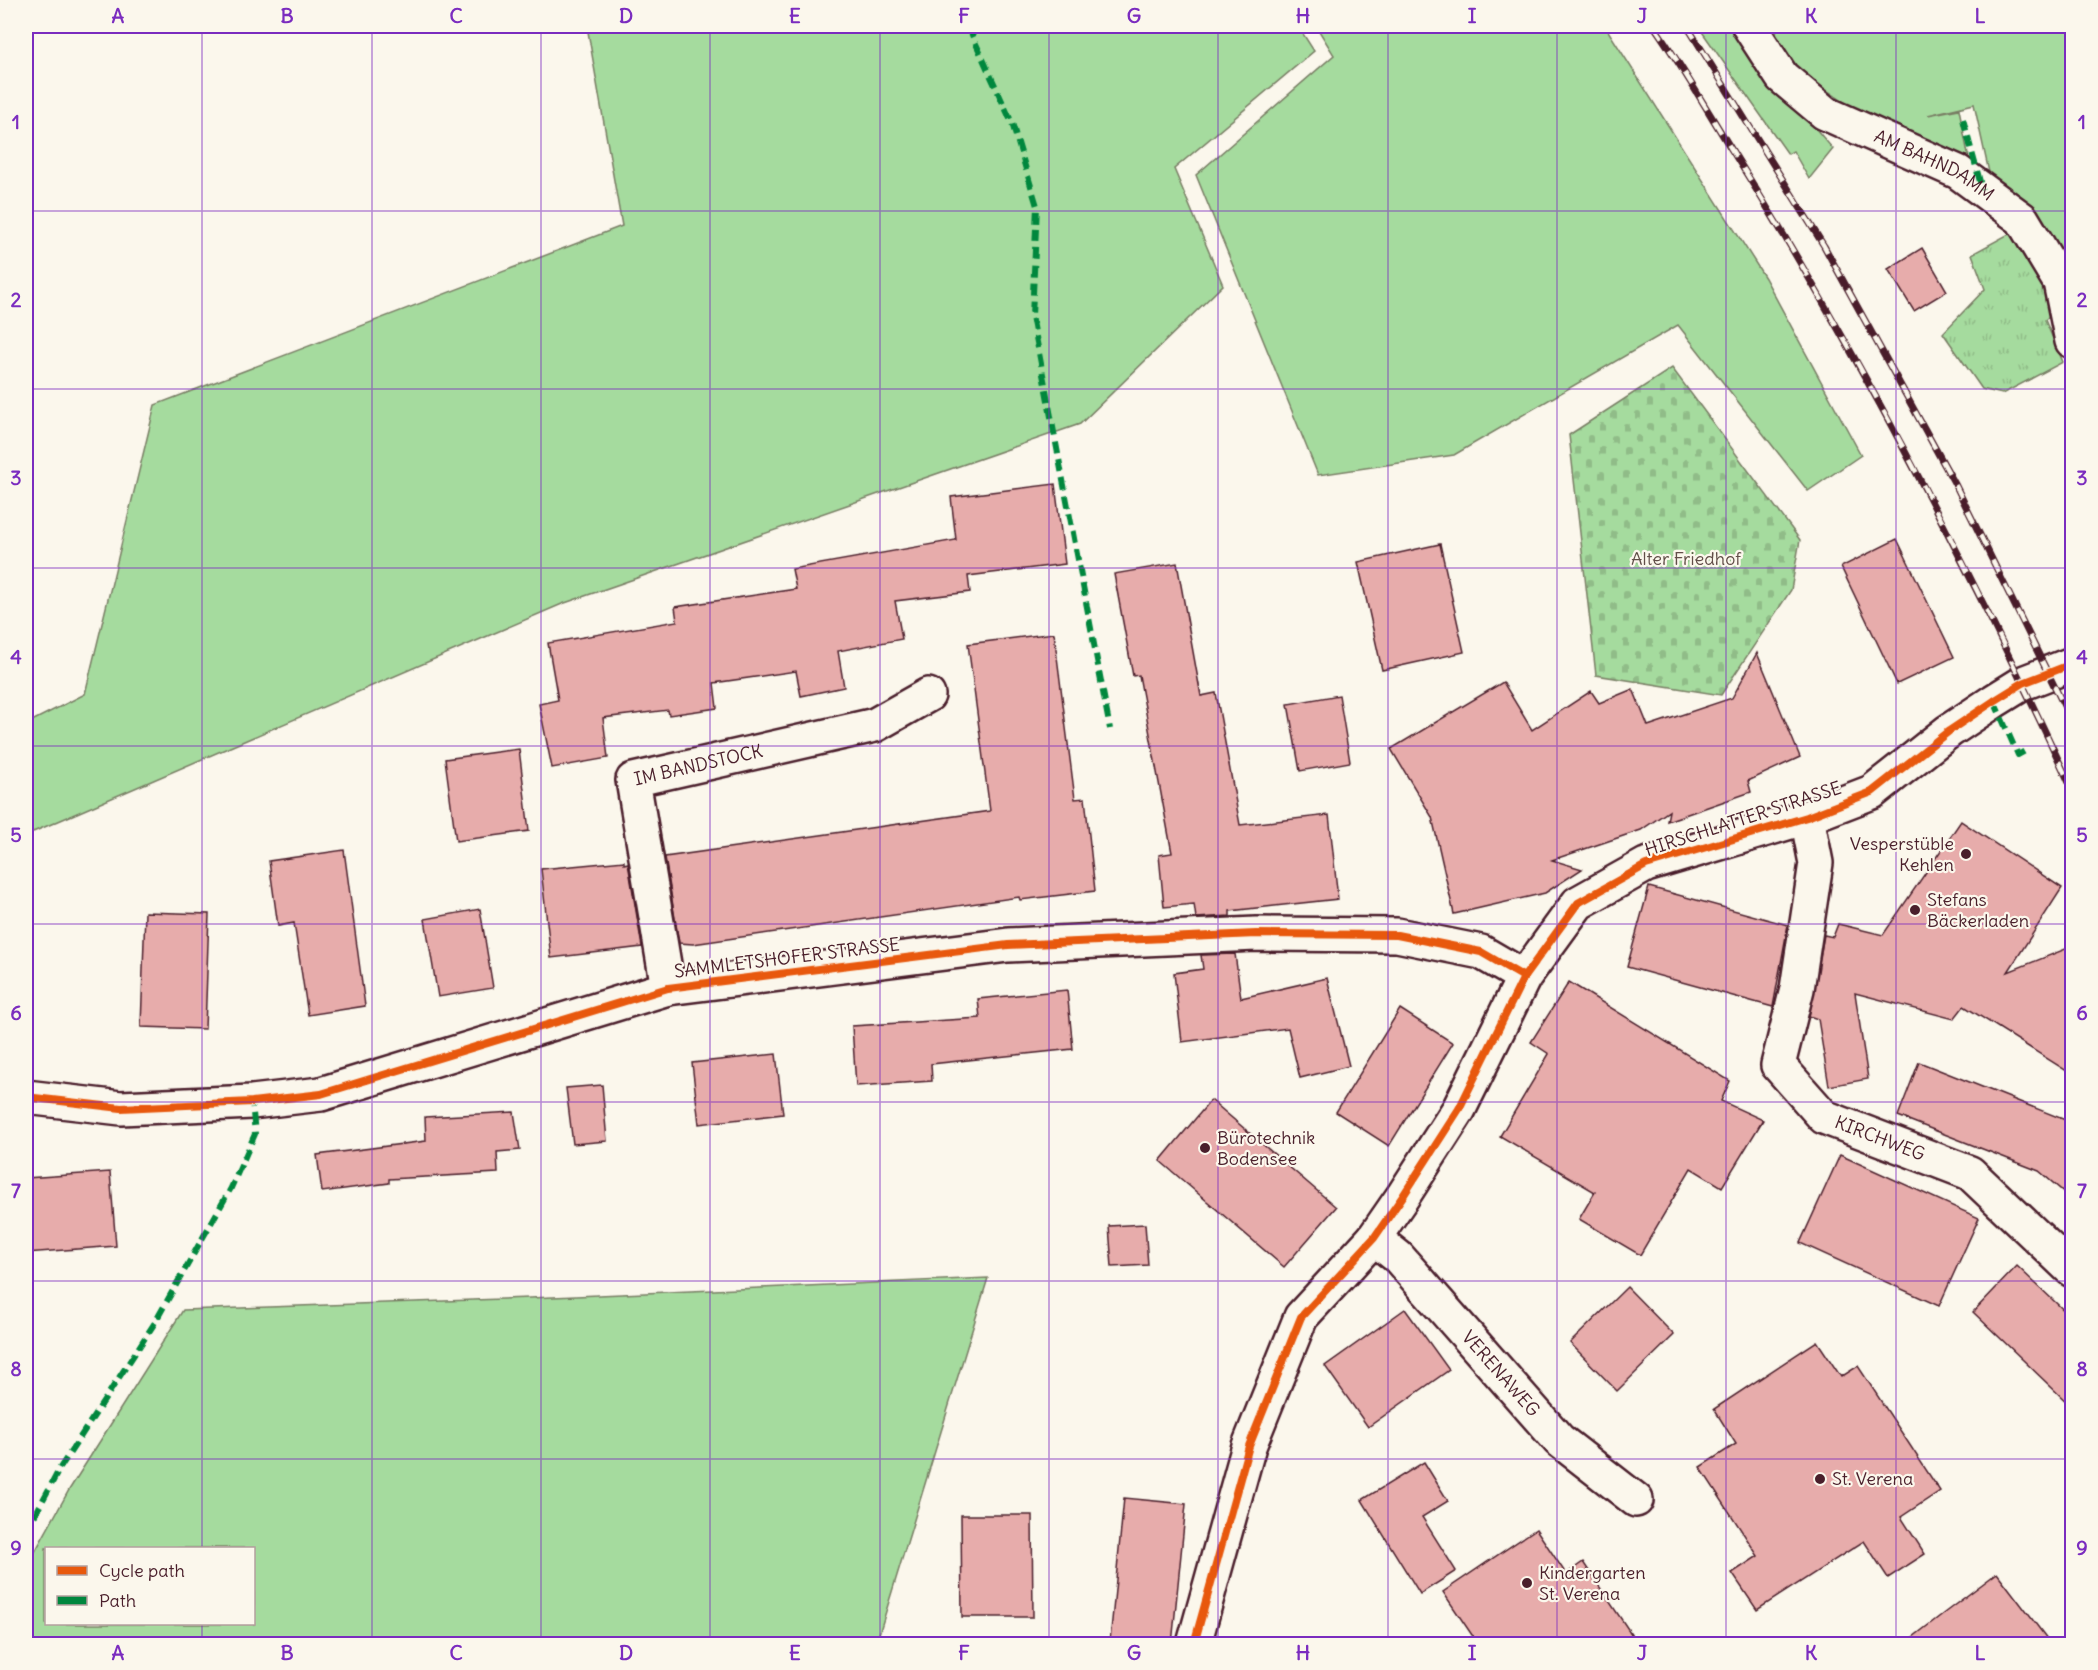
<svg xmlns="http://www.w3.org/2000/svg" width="2098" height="1670" viewBox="0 0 2098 1670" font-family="Delius,sans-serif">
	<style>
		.grass { fill: #a5db9e; stroke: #787d64; stroke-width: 1.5; fill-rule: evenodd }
		.cemetery { fill: url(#cemetery-stones); stroke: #787d64; stroke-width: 1.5 }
		.park { fill: url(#park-tufts); stroke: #787d64; stroke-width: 1.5 }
		.building { fill: #e7acab; stroke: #4a1f2b; stroke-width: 1.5 }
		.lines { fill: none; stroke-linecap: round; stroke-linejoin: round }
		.street-casing { stroke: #4a1f2b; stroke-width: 38 }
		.street { stroke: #fbf7ec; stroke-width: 33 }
		.rail-casing { stroke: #4a1f2b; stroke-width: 7 }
		.rail { stroke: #fbf7ec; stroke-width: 4.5; stroke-dasharray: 14; stroke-linecap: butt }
		.quiet { stroke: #00873e; stroke-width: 6; stroke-dasharray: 12 6; stroke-linecap: butt }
		.cycleway-casing { stroke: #fbf7ec; stroke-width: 11 }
		.cycleway { stroke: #e8590c; stroke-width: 8 }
		.grid { fill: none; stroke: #7b2cbf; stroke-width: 1.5; stroke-opacity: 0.55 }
		.poi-dot { fill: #4a1f2b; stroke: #fbf7ec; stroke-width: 2 }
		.labels { text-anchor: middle; stroke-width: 4.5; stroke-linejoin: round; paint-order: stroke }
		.street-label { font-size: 18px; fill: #4a1f2b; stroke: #fbf7ec }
		.park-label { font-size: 18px; fill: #614e48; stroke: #fbf7ec }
		.poi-label { font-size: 18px; fill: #4a1f2b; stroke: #fbf7ec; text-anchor: start }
		.neatline { fill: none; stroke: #7b2cbf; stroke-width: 2 }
		.grid-label { font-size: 20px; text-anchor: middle; font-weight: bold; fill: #7b2cbf }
	</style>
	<defs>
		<pattern id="cemetery-stones" width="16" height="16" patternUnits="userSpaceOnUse" patternTransform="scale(1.5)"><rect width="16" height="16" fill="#a5db9e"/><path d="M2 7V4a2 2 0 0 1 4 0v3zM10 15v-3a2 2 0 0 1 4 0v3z" fill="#90bc88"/></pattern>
		<pattern id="park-tufts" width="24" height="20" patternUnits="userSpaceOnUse" patternTransform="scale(1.5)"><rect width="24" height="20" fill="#a5db9e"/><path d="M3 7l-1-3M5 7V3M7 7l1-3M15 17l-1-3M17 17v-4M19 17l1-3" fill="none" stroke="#90bc88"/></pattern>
	</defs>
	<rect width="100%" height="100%" fill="#fbf7ec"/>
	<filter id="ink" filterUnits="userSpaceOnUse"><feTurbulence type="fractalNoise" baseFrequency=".0167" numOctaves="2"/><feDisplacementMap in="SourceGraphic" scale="12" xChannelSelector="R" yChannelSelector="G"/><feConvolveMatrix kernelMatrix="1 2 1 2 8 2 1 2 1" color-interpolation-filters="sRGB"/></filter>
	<g filter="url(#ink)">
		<g class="grass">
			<polygon points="587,26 1298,26 1314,51 1174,169 1223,285 1080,424 562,604 26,835 26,724 85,694 155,405 622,226"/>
			<polygon points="1316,26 1605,26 1765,278 1861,455 1808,491 1678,325 1454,455 1318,475 1196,175 1334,55"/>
			<polygon points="1698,26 1736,26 1788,96 1833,149 1809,179 1793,151 1788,154"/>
			<path d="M1777 26H2072V266C2050 230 2026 201 1990 177L1974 104 1928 115 1959 109 1970 164 1882 128 1802 73 1775 44Z"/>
			<path d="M988 1278 876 1644H26V1568L69 1490 183 1310 530 1298ZM46 1548H254V1624H46Z"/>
		</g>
		<polygon class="cemetery" points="1672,368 1800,540 1791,590 1721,695 1596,675 1569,435"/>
		<polygon class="park" points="2018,229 2059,307 2045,320 2063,362 2002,394 1982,389 1943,333 1985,289 1972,254"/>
		<g class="building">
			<polygon points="1922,248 1947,291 1914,311 1888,269"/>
			<polygon points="1055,484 1065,564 968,576 970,592 895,601 902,639 838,651 844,687 801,696 796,671 714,683 717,708 669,715 668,710 603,718 608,758 552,768 539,704 558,700 548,643 677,621 675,607 796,589 792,569 956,540 951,497"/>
			<polygon points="1897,539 1954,657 1897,684 1841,567"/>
			<polygon points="1440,544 1464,652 1382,670 1358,562"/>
			<polygon points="1177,563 1201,696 1216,693 1240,825 1329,815 1338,899 1230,911 1230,916 1196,918 1194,904 1164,907 1159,855 1172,853 1139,675 1133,676 1114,574"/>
			<polygon points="1054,633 1075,799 1085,798 1095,891 1020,900 1019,897 693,944 679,943 665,857 990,811 968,644"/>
			<polygon points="1757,653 1800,757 1748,781 1751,792 1667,821 1669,811 1641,830 1552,860 1582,869 1545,893 1454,914 1432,817 1391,749 1503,682 1532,730 1591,691 1599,703 1633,689 1648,726 1732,698"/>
			<polygon points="1339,695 1350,762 1300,771 1288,704"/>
			<polygon points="519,749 529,831 456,841 445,759"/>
			<polygon points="1961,821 2062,888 2008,972 2073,946 2073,1075 1964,1006 1954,1019 1855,993 1868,1079 1829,1086 1818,1019 1809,1016 1824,935 1833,937 1838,924 1883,935"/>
			<polygon points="344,850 365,1006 308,1015 294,923 278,926 269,861"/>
			<polygon points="624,861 624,864 628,863 642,947 551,958 541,869"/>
			<polygon points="1649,887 1788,925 1773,1007 1627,967"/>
			<polygon points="480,909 493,988 438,997 425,919"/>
			<polygon points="145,912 209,914 205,1029 141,1027"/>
			<polygon points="1235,954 1241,998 1327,978 1349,1066 1300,1078 1288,1028 1182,1042 1174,973 1203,969 1201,955"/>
			<polygon points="1569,982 1730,1081 1721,1101 1763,1120 1722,1187 1691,1168 1640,1255 1579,1219 1595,1192 1500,1136 1549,1054 1531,1042"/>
			<polygon points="1067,990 1073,1049 931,1064 932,1081 856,1086 852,1026 980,1018 978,999"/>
			<polygon points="1400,1009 1453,1043 1389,1146 1336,1112"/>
			<polygon points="776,1054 783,1114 699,1124 692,1063"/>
			<polygon points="1919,1062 2073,1123 2073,1200 2039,1171 1898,1116"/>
			<polygon points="602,1085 607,1141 573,1144 566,1088"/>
			<polygon points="1211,1100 1336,1207 1284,1267 1160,1161"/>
			<polygon points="514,1112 520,1150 497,1152 498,1173 389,1179 389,1183 322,1192 317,1155 426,1141 425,1117"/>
			<polygon points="1840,1155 1979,1218 1939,1306 1800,1243"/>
			<polygon points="110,1172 116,1246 26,1253 26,1178"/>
			<polygon points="1145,1224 1148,1265 1112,1267 1109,1226"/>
			<polygon points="2017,1266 2073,1319 2073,1408 1973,1312"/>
			<polygon points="1627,1287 1674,1335 1617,1391 1570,1343"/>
			<polygon points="1405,1309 1449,1370 1368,1427 1325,1366"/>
			<polygon points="1817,1341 1841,1377 1858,1366 1940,1491 1901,1517 1925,1554 1888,1578 1864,1541 1757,1610 1732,1573 1758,1556 1700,1467 1736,1444 1714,1409"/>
			<polygon points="1424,1462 1448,1501 1422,1517 1456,1571 1420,1594 1362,1500"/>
			<polygon points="1124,1498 1186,1504 1172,1644 1110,1641"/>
			<polygon points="961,1515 1032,1515 1033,1617 962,1617"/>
			<polygon points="1536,1529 1566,1574 1583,1562 1638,1644 1478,1644 1443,1592"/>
			<polygon points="1997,1573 2051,1644 1904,1644 1944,1613"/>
		</g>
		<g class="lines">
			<defs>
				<g id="street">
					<path id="s1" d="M1749 26 1782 77 1825 113 1958 172 2022 219 2060 282 2072 341"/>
					<path id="s2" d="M1807 817 1816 863 1797 989 1778 1065 1824 1117 1970 1173 2072 1270"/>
					<path id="s3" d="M668 988 633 780 875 725 928 695"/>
					<polyline points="26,1097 121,1108 252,1102 321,1094 668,988 1008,945 1256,934 1397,935 1481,952 1524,977"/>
					<path id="s4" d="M1374 1238 1398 1257 1559 1440 1636 1500"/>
					<polyline points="1194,1644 1249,1446 1301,1317 1374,1238 1403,1196 1459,1109 1524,977 1578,903 1646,865 1807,817 1872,792 1949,731 1994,701 2023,683 2072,664"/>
				</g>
			</defs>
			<use href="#street" class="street-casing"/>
			<use href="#street" class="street"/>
			<defs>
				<g id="rail">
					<path d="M1654 26C1682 66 1707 110 1733 152 1861 356 1971 571 2072 789"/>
					<polyline points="1687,26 1824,246 1956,486 2072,722"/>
				</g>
			</defs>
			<use href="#rail" class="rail-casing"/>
			<use href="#rail" class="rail"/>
			<g class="quiet">
				<polyline points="968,26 1012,123 1037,206 1032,316 1110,729"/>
				<polyline points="1963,119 1982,189"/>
				<polyline points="1994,701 2018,755 2025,751"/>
				<polyline points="26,1532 60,1468 154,1324 231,1188 255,1134 252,1102"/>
			</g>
			<defs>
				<g id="cycleway">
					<polyline points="26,1097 121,1108 252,1102 321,1094 668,988 1008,945 1256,934 1397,935 1481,952 1524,977"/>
					<polyline points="1194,1644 1249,1446 1301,1317 1374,1238 1403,1196 1459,1109 1524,977 1578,903 1646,865 1807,817 1872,792 1949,731 1994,701 2023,683 2072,664"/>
				</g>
			</defs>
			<use href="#cycleway" class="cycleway-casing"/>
			<use href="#cycleway" class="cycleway"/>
		</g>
	</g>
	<path class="grid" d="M202 26V1548M372 26V1644M541 26V1644M710 26V1644M880 26V1644M1049 26V1644M1218 26V1644M1388 26V1644M1557 26V1644M1726 26V1644M1896 26V1644M26 211H2072M26 389H2072M26 568H2072M26 746H2072M26 924H2072M26 1102H2072M26 1281H2072M26 1459H2072M202 1624V1644"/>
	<g class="poi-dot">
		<circle cx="1966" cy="854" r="6"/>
		<circle cx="1915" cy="910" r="6"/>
		<circle cx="1205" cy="1148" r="6"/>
		<circle cx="1820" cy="1479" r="6"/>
		<circle cx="1527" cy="1583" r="6"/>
	</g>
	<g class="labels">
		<g class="street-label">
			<text dy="6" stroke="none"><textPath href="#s1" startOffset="238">AM BAHNDAMM</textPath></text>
			<text dy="6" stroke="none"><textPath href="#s3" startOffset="278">IM BANDSTOCK</textPath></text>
			<text transform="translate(1743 819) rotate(-18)" y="6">HIRSCHLATTER STRASSE</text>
			<text transform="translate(787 958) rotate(-7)" y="6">SAMMLETSHOFER STRASSE</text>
			<text dy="6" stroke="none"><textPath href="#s2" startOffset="382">KIRCHWEG</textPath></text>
			<text dy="6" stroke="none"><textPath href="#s4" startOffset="186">VERENAWEG</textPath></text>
		</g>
		<g class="park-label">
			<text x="1686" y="565">Alter Friedhof</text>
		</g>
		<g class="poi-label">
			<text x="1954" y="850" text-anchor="end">Vesperstüble<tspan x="1954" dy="21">Kehlen</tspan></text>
			<text x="1927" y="906">Stefans<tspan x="1927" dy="21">Bäckerladen</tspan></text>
			<text x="1217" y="1144">Bürotechnik<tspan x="1217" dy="21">Bodensee</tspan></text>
			<text x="1832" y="1485">St. Verena</text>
			<text x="1539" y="1579">Kindergarten<tspan x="1539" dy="21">St. Verena</tspan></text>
		</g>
	</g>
	<rect width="2098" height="1670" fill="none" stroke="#fbf7ec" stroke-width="66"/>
	<rect x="45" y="1547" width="210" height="78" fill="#fbf7ec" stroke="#b4a19f" stroke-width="1.5"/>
	<rect x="57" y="1566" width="30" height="9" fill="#e8590c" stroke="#b4a19f" stroke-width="1.5"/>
	<text x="99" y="1577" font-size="18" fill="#4a1f2b">Cycle path</text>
	<rect x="57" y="1596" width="30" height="9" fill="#00873e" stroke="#b4a19f" stroke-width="1.5"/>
	<text x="99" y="1607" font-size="18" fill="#4a1f2b">Path</text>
	<rect x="33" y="33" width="2032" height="1604" class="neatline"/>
	<g class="grid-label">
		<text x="118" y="23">A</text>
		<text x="287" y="23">B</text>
		<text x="456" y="23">C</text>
		<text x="626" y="23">D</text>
		<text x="795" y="23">E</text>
		<text x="964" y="23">F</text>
		<text x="1134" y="23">G</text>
		<text x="1303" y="23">H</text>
		<text x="1472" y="23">I</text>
		<text x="1642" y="23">J</text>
		<text x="1811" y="23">K</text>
		<text x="1980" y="23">L</text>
		<text x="16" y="129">1</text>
		<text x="2082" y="129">1</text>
		<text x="16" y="307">2</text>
		<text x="2082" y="307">2</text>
		<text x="16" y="485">3</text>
		<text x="2082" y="485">3</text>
		<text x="16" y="664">4</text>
		<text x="2082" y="664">4</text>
		<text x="16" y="842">5</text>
		<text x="2082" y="842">5</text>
		<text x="16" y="1020">6</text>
		<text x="2082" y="1020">6</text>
		<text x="16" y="1198">7</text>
		<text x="2082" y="1198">7</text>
		<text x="16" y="1376">8</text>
		<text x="2082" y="1376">8</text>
		<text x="16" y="1555">9</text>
		<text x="2082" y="1555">9</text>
		<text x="118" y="1660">A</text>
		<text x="287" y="1660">B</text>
		<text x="456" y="1660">C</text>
		<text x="626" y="1660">D</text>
		<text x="795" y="1660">E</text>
		<text x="964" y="1660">F</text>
		<text x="1134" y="1660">G</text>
		<text x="1303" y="1660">H</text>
		<text x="1472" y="1660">I</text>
		<text x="1642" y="1660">J</text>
		<text x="1811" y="1660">K</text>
		<text x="1980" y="1660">L</text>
	</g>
</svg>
